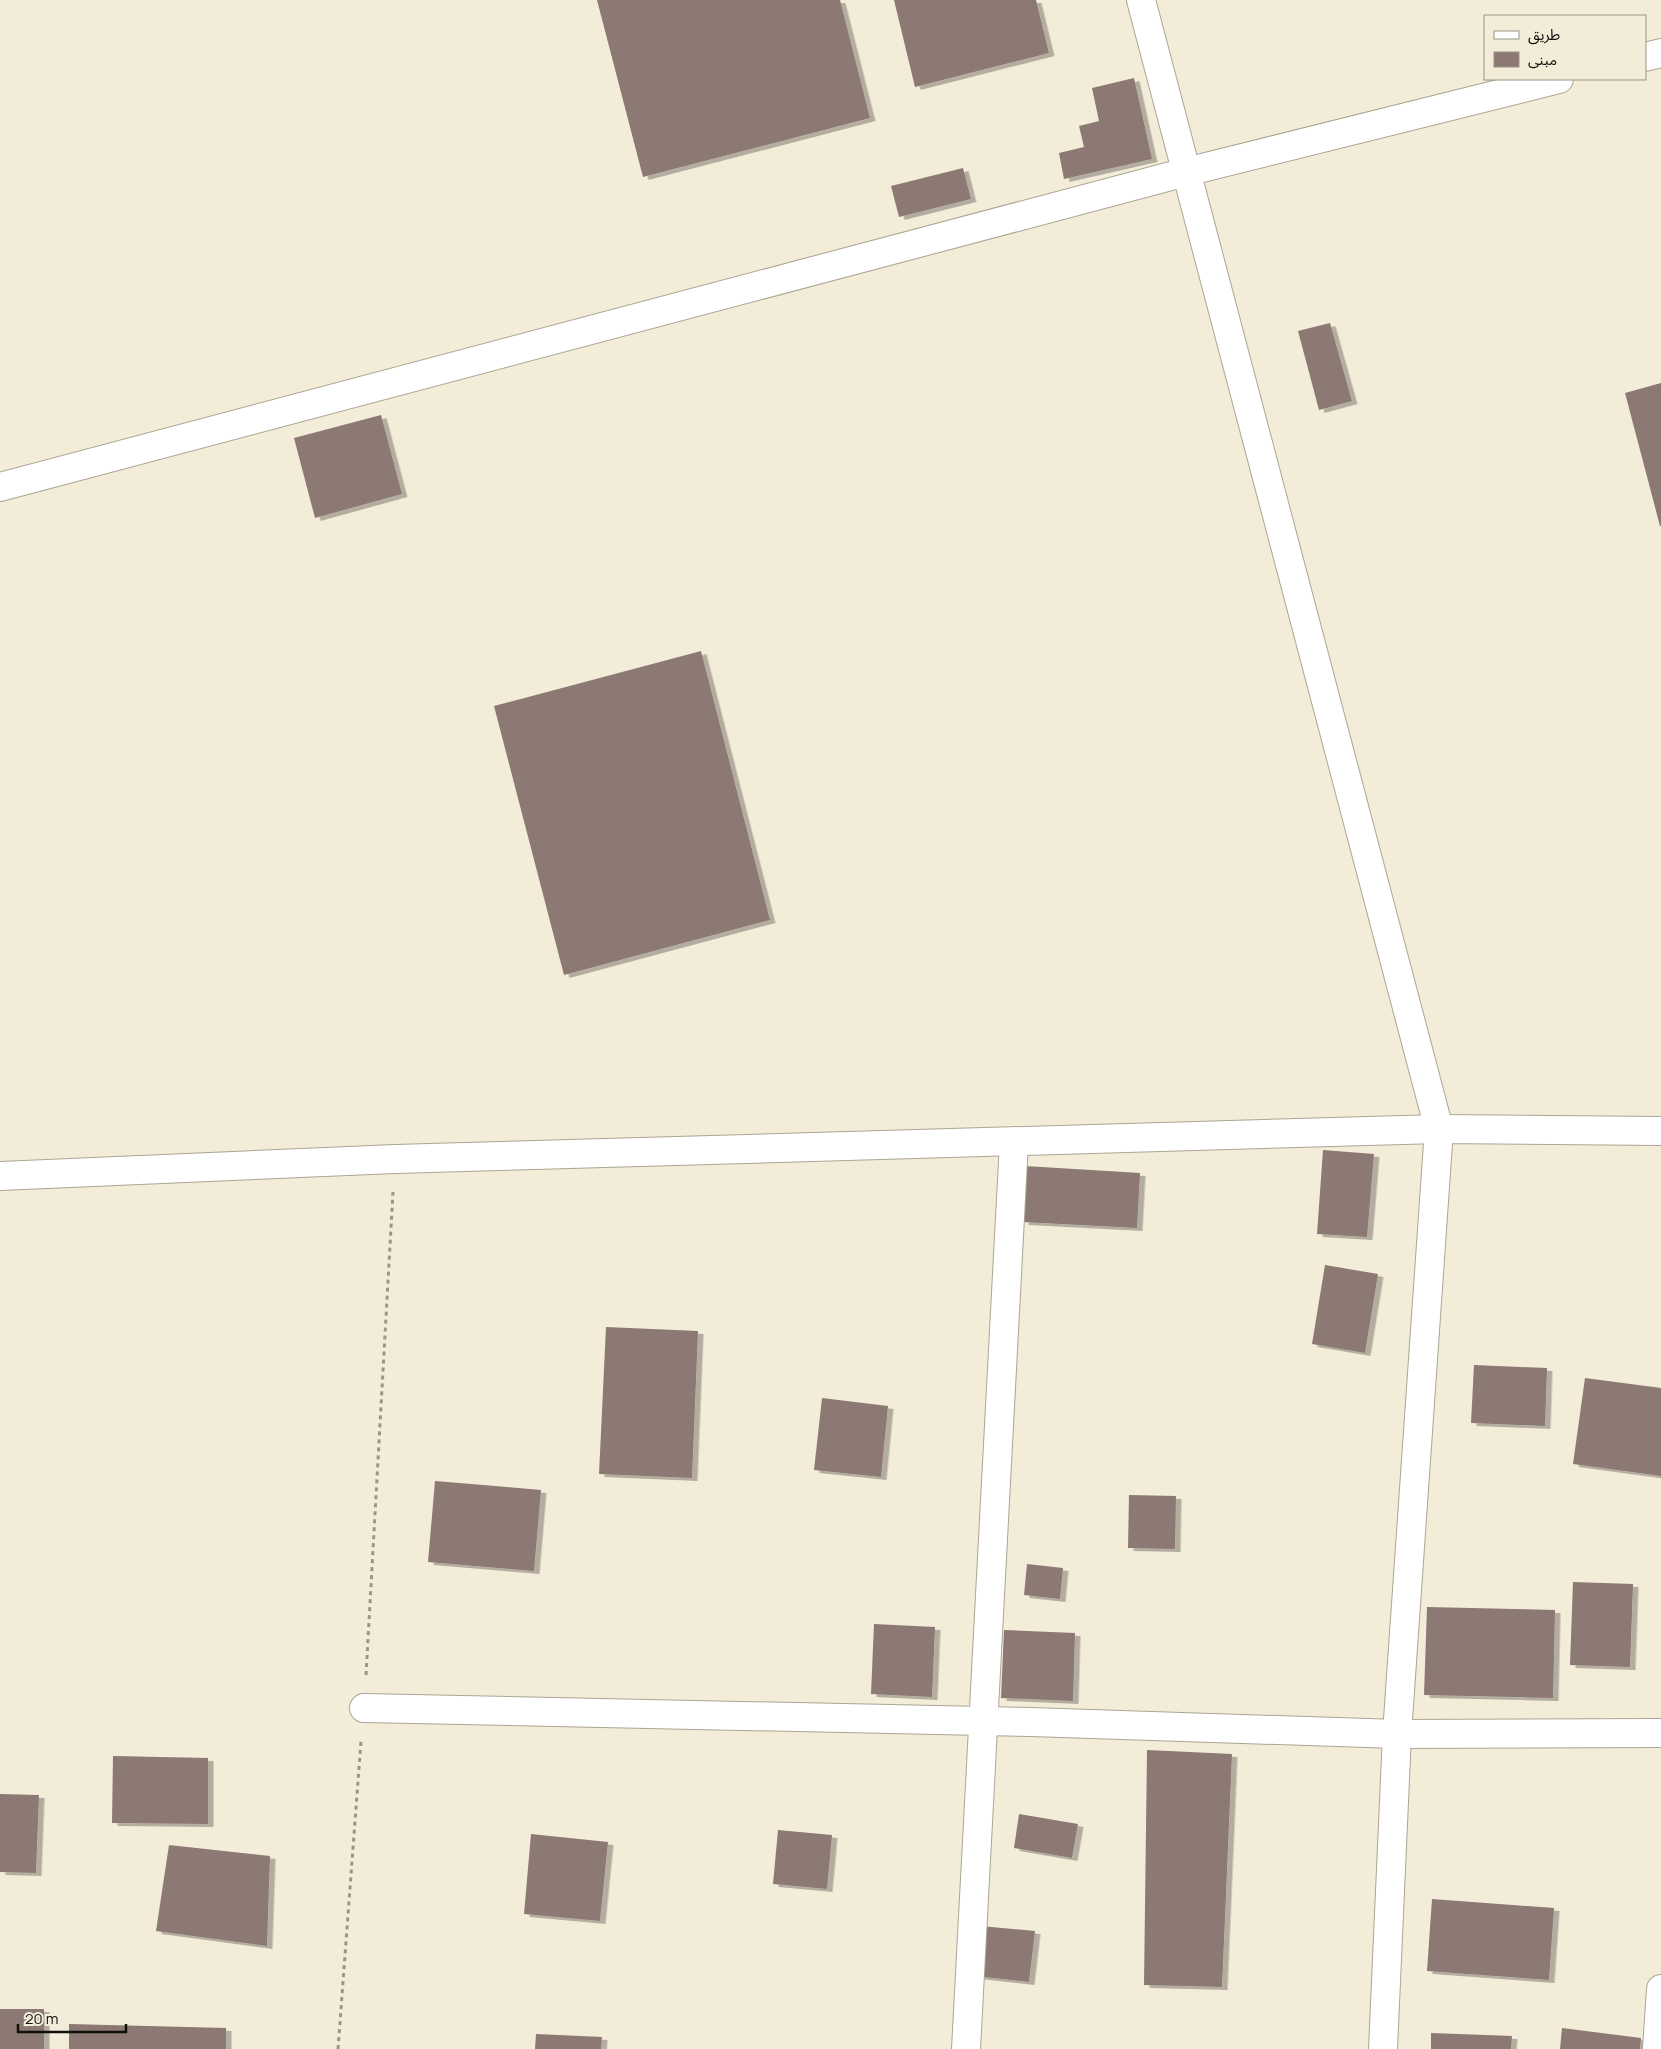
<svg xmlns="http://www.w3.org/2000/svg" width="1661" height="2049" viewBox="0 0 1661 2049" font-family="Manrope,'Noto Sans Arabic',sans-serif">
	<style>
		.building { fill: #8c7973; filter: url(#shadow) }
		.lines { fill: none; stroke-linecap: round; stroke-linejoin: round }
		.minor-casing { stroke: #aca593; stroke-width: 30 }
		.path { stroke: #9a9587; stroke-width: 3; stroke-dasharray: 4 4; stroke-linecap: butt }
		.minor { stroke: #fff; stroke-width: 28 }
	</style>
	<defs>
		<filter id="shadow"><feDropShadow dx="5.5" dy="3" stdDeviation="0" flood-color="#0004"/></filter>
	</defs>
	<rect width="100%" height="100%" fill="#f3ecd9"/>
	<g class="building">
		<polygon points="597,0 840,0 870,118 643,177"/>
		<polygon points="894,0 1036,0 1049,53 915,87"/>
		<polygon points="1134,78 1152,159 1064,179 1059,153 1084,147 1079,126 1099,121 1092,88"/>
		<polygon points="963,168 971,199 899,217 891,186"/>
		<polygon points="1330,323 1352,401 1319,410 1298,331"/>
		<polygon points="1661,383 1661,526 1660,526 1625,393"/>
		<polygon points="381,415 402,494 315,518 294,438"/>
		<polygon points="701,651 770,920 564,975 494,706"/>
		<polygon points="1323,1150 1374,1154 1367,1237 1317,1234"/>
		<polygon points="1025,1166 1140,1173 1137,1228 1023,1222"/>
		<polygon points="1325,1265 1378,1274 1365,1353 1312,1344"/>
		<polygon points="606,1327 698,1331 692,1478 599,1474"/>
		<polygon points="1474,1365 1547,1368 1545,1426 1471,1423"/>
		<polygon points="1585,1378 1661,1388 1661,1476 1573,1464"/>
		<polygon points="822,1398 888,1406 881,1477 814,1470"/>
		<polygon points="435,1481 541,1490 534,1571 428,1562"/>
		<polygon points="1129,1495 1176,1496 1175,1549 1128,1548"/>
		<polygon points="1027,1564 1063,1568 1060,1599 1024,1595"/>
		<polygon points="1573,1582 1633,1584 1630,1667 1570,1665"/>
		<polygon points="1427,1607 1555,1610 1553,1698 1424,1695"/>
		<polygon points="874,1624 935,1627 932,1697 871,1694"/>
		<polygon points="1004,1630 1075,1633 1073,1701 1001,1698"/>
		<polygon points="1147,1750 1232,1754 1222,1987 1144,1985"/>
		<polygon points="113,1756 208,1758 208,1824 112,1823"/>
		<polygon points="0,1794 39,1795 36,1873 0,1872"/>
		<polygon points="1019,1814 1078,1824 1072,1858 1014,1848"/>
		<polygon points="778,1830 832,1835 827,1889 773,1884"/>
		<polygon points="531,1834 608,1842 600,1921 524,1914"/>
		<polygon points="169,1845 270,1856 267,1946 156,1931"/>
		<polygon points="1432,1899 1554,1908 1549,1980 1427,1971"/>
		<polygon points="981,1926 1035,1931 1029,1982 975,1976"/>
		<rect x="0" y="2009" width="44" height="40"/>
		<polygon points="69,2024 226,2028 226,2049 69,2049"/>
		<polygon points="1562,2028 1641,2038 1640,2049 1560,2049"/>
		<polygon points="1431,2033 1512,2036 1511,2049 1431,2049"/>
		<polygon points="536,2034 602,2037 601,2049 535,2049"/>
	</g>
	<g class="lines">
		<defs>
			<g id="minor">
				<polyline points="1141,0 1439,1129 1397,1734 1383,2049"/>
				<polyline points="1645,57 1661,53"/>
				<polyline points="0,487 1186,172 1559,79"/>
				<polyline points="0,1176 395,1159 1439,1129 1661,1131"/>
				<polyline points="364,1708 1031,1722 1397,1734 1661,1733"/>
				<polyline points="966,2049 1014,1142"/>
				<polyline points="1657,2049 1661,1989"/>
			</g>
		</defs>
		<use href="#minor" class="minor-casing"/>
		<g class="path">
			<polyline points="366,1675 393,1192"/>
			<polyline points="338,2049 361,1741"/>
		</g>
		<use href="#minor" class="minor"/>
	</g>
	<rect x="1484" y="15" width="162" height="65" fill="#f3ecd9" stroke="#999486"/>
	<rect x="1494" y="31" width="25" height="8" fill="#ffffff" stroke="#999486"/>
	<text x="1528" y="40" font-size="15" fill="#110f09">طريق</text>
	<rect x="1494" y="52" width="25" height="15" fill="#8c7973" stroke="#999486"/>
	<text x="1528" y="65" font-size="15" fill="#110f09">مبنى</text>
	<path d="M18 2024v8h108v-8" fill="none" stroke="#110f09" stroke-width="2.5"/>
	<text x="25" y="2024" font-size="15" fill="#110f09" stroke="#f3ecd9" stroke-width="4" paint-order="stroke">20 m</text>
</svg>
